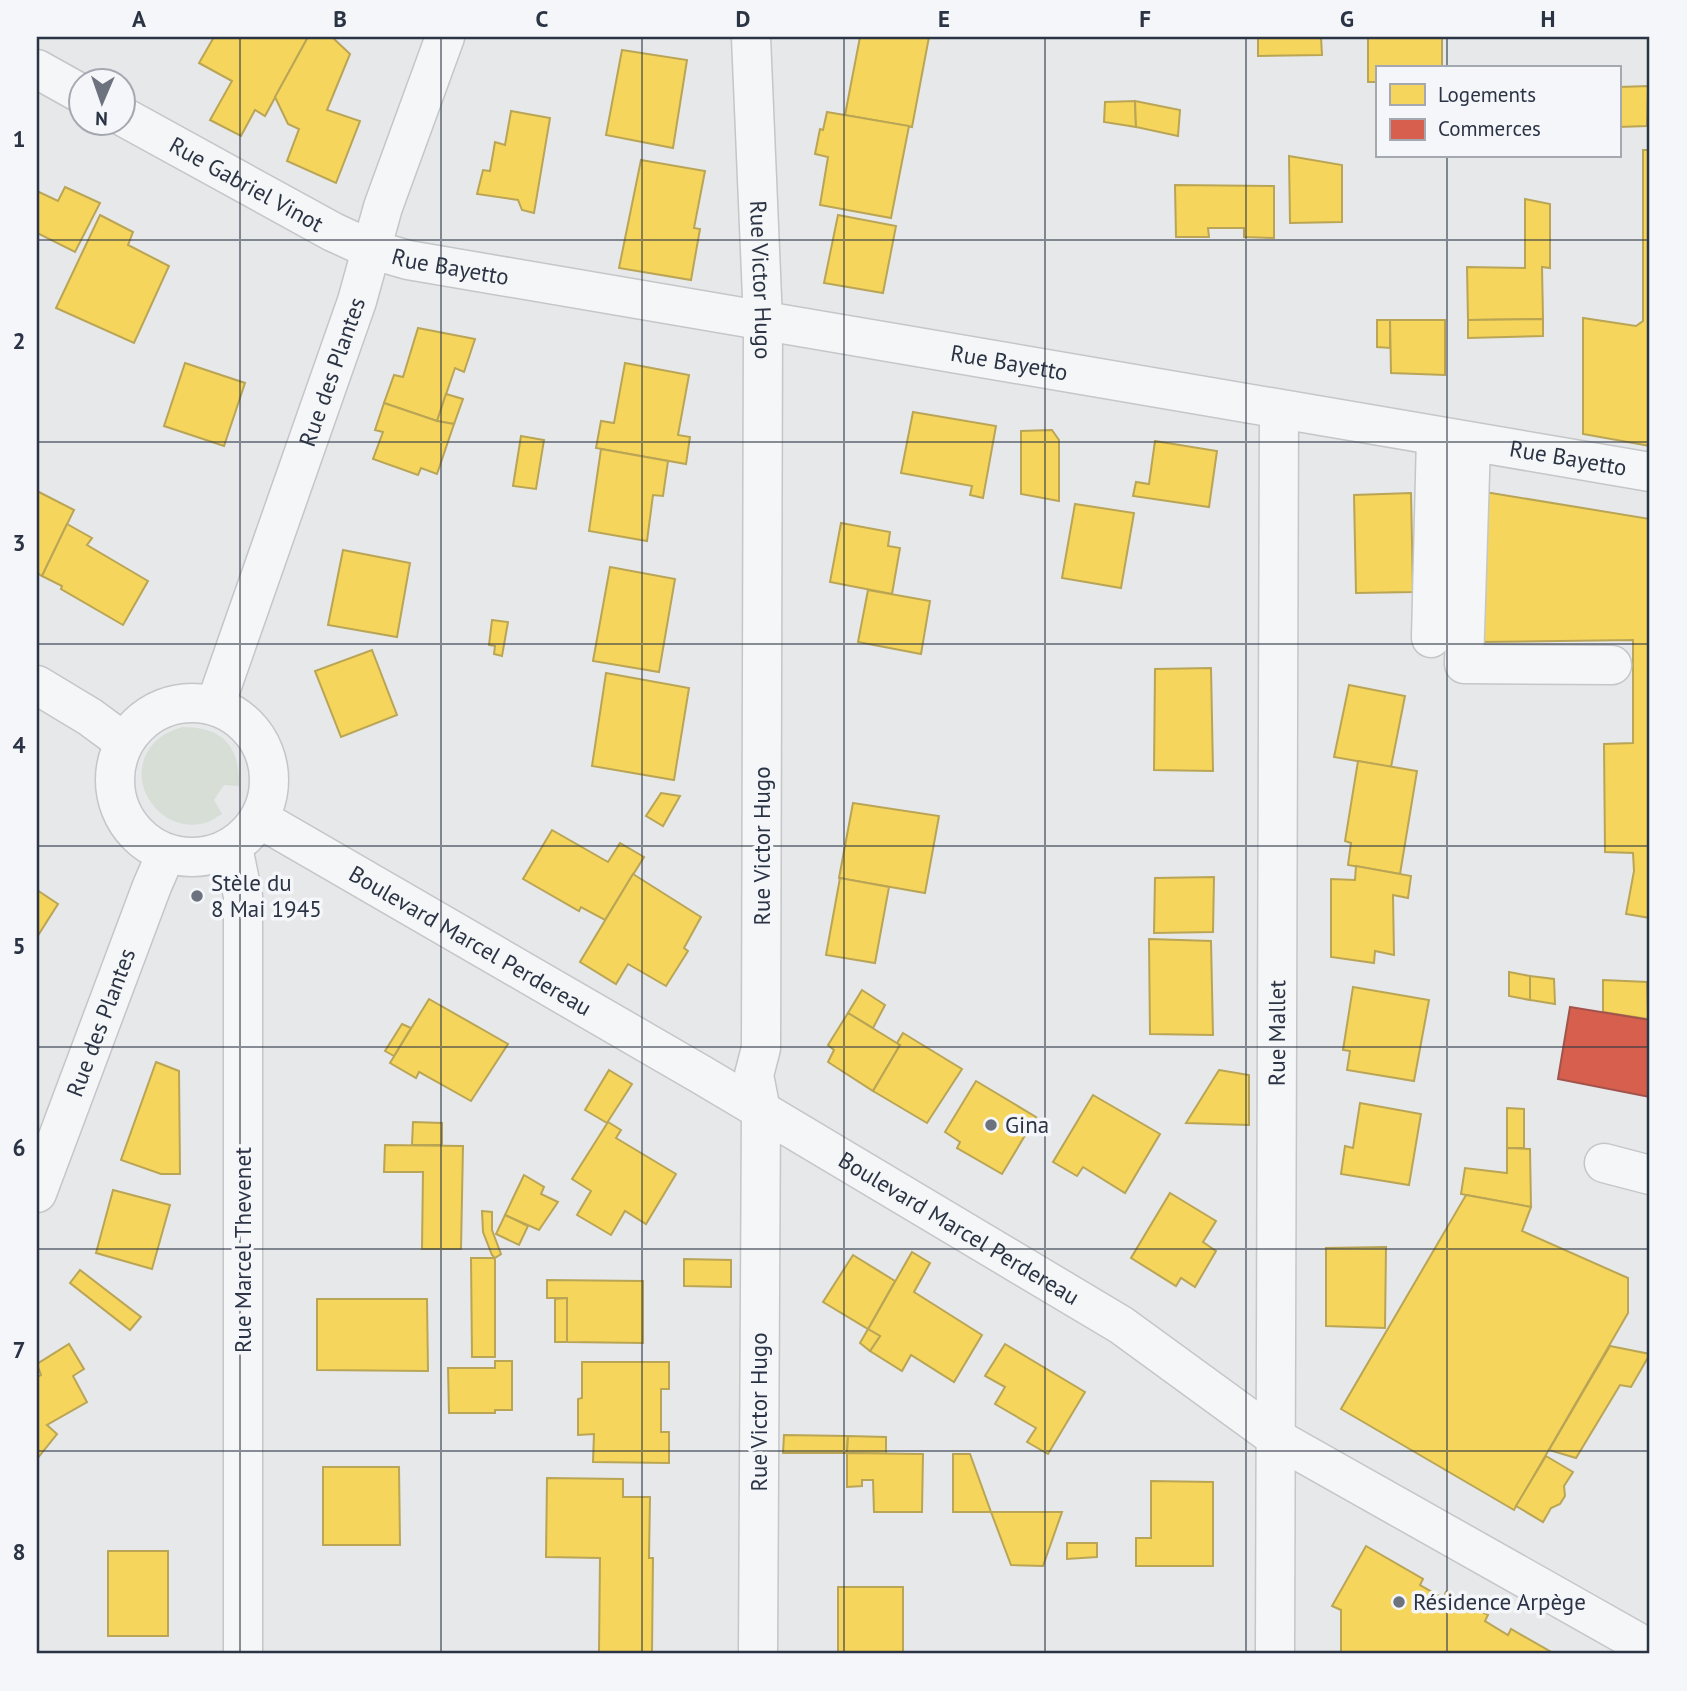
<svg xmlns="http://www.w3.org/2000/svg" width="1687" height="1691" viewBox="0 0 1687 1691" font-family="'PT Sans',sans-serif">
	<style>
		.green { fill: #d6ded6 }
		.homes { fill: #f6d55c; stroke: #b9a555; stroke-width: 2 }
		.shops { fill: #d6604d; stroke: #a3534b; stroke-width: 2 }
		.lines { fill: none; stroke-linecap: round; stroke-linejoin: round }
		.minor-casing { stroke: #c4c6c8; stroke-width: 41 }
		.minor { stroke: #f5f6f7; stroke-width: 38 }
		.grid { fill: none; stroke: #2b3445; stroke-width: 2; stroke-opacity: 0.55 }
		.poi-dot { fill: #6c737f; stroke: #f4f6f9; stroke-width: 2.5 }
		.labels { text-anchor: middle; stroke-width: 7; stroke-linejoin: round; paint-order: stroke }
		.street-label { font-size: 23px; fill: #2b3445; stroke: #f4f6f9 }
		.poi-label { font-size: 23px; fill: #2b3445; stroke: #f4f6f9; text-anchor: start }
		.neatline { fill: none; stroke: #2b3445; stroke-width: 2.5 }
		.grid-label { font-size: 23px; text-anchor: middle; font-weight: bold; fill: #2b3445 }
	</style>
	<rect width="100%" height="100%" fill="#e6e8ea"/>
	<path class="green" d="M182 727C222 727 240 745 239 786L224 785 214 800 222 814C218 816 213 820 208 822 162 838 120 780 154 743 161 735 171 731 182 727Z"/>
	<g class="homes">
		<polygon points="214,37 308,37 265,116 255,110 241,136 210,120 232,81 199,63"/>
		<polygon points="308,37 332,37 350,54 327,110 360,121 336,183 287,161 299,129 288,124 275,97"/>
		<polygon points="860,37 929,37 912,127 845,115"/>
		<polygon points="1258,37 1321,37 1322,55 1258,56"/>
		<polygon points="1368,37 1442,37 1442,68 1377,68 1377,82 1368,82"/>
		<polygon points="622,50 687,60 673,148 606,135"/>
		<polygon points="1648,86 1647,126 1619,127 1619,87"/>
		<polygon points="1135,101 1136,127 1104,122 1105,102"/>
		<polygon points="1135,101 1180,110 1178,136 1136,127"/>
		<polygon points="511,111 550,118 534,213 522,210 518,200 477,194 483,170 490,171 495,142 505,145"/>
		<polygon points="827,112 909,126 891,218 820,205 828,157 815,154 820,129 823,130"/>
		<polygon points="1643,150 1650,150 1650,446 1583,434 1583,318 1636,326 1643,321"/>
		<polygon points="1289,156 1342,165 1342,222 1290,223"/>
		<polygon points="641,160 705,171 694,228 700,229 691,280 619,268"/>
		<polygon points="1175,185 1274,186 1274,238 1244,237 1244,228 1208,228 1209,237 1176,237"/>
		<polygon points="65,187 100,203 75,252 37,233 37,191 58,201"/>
		<polygon points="1525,199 1550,204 1550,268 1542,267 1543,319 1468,320 1467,267 1525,268"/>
		<polygon points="100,215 133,232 128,245 169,266 134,343 56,308"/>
		<polygon points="838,215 896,226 883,293 824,283"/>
		<polygon points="1543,319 1543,336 1468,338 1468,320"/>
		<polygon points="1377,320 1390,320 1390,348 1377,347"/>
		<polygon points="1390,320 1445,320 1445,375 1391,373"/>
		<polygon points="418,328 475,339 464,372 455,368 437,421 384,403 394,375 403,377"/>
		<polygon points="185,363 245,383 224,446 164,426"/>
		<polygon points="625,363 689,375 678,435 690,437 686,464 596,448 601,421 614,423"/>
		<polygon points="446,394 463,399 454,424 437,421"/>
		<polygon points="384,403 437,421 454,424 437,474 421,468 418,475 373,459 383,432 375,430"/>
		<polygon points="913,412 996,426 983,498 970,495 972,486 901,473"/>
		<polygon points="1052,430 1059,440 1059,501 1021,494 1021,431"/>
		<polygon points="521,436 544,440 536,489 513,486"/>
		<polygon points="1155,441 1217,451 1209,507 1133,496 1136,482 1149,484"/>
		<polygon points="601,449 668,461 663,496 653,495 647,541 589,531"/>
		<polygon points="37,491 74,510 42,576 37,573"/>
		<polygon points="1485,492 1650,519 1650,918 1626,914 1634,871 1633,853 1605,852 1604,744 1633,743 1633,640 1480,642"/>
		<polygon points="1411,493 1413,592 1356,593 1354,495"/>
		<polygon points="1075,504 1134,513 1121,588 1062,578"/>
		<polygon points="841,523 890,532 888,546 900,548 892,594 830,582"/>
		<polygon points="67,524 92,538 87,545 148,581 123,625 61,589 62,586 42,576"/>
		<polygon points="343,550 410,563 397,637 328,625"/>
		<polygon points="610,567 675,579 659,672 593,661"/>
		<polygon points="868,590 930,601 921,654 858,642"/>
		<polygon points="492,620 508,622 502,656 494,654 495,646 489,645"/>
		<polygon points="372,650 397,715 341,737 315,671"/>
		<polygon points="1211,668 1213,771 1154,770 1155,669"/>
		<polygon points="606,673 689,688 674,780 592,766"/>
		<polygon points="1349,685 1405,696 1391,767 1334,757"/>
		<polygon points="1358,761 1417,771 1400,874 1348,865 1351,843 1345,841"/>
		<polygon points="661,793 680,796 663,826 646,816"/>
		<polygon points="853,803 939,816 925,893 839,878"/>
		<polygon points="552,830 608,862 620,843 644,857 605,920 581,907 579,911 523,879"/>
		<polygon points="1356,866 1411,876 1408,898 1393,895 1394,955 1375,951 1374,963 1331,957 1331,879 1355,880"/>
		<polygon points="633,874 701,917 684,948 688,951 666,986 628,964 616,984 580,962"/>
		<polygon points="1214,877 1213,932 1154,933 1155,878"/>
		<polygon points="840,878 889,887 875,963 826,955"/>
		<polygon points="37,890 58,904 37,937"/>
		<polygon points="1149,939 1211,941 1213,1035 1150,1034"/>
		<polygon points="1509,972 1530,976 1530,1000 1509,996"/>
		<polygon points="1530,976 1554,979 1555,1004 1530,1000"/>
		<polygon points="1603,980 1647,982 1648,1019 1603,1012"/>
		<polygon points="1353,987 1429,1000 1414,1081 1347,1070 1350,1051 1343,1050"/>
		<polygon points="862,990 885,1005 873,1028 848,1013"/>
		<polygon points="429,999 508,1044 471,1101 419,1072 416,1078 390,1063"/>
		<polygon points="848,1013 900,1045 873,1091 828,1062 834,1050 828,1045"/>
		<polygon points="402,1024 411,1028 394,1056 385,1051"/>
		<polygon points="903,1033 962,1069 927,1123 873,1091 900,1045 897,1043"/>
		<polygon points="156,1062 179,1071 180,1174 161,1174 121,1160"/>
		<polygon points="609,1070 632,1084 607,1123 585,1110"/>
		<polygon points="1219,1070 1249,1075 1249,1125 1186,1123"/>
		<polygon points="976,1081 1036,1117 1002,1174 957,1148 960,1142 945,1132"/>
		<polygon points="1093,1095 1160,1134 1125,1193 1083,1167 1077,1176 1053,1162"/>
		<polygon points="1360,1103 1421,1114 1409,1185 1341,1174 1345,1146 1353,1148"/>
		<polygon points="1507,1108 1524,1109 1524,1148 1507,1148"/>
		<polygon points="413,1122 442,1123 442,1145 412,1145"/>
		<polygon points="608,1122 621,1130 616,1138 676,1174 646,1224 625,1211 611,1235 577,1215 591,1191 572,1179"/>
		<polygon points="385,1145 463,1146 461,1249 422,1249 423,1172 384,1172"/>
		<polygon points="1507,1148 1530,1149 1531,1207 1461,1194 1465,1168 1507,1173"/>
		<polygon points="524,1175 544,1187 541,1194 558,1202 539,1230 505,1215"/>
		<polygon points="113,1190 170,1205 152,1269 96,1253"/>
		<polygon points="1170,1193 1216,1221 1203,1242 1216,1251 1195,1287 1181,1278 1176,1286 1131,1258"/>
		<polygon points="1466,1195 1531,1207 1522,1231 1628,1278 1628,1313 1514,1510 1341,1409"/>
		<polygon points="482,1211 492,1212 492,1230 501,1254 495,1258 492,1255 483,1232"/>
		<polygon points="505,1215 528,1226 519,1245 496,1234"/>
		<polygon points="1386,1247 1385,1328 1326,1326 1326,1248"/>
		<polygon points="912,1252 930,1263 914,1292 982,1335 954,1382 911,1355 902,1371 870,1351 880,1336 868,1329"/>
		<polygon points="853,1255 895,1281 868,1329 823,1302"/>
		<polygon points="471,1258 494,1258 495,1260 495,1357 472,1357"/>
		<polygon points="684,1259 731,1260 731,1287 684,1286"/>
		<polygon points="80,1270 141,1317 130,1330 70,1283"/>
		<polygon points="547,1280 643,1281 643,1343 567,1342 567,1298 547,1298"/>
		<polygon points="567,1298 567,1342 555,1342 555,1299"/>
		<polygon points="317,1299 427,1299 428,1371 317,1370"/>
		<polygon points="868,1329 880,1336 870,1351 860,1343"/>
		<polygon points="69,1344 84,1369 73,1376 87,1402 47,1425 57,1434 37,1459 37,1377 41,1375 37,1364"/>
		<polygon points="1005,1344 1085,1392 1048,1454 1027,1442 1036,1428 995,1404 1005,1387 985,1376"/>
		<polygon points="1610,1346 1650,1354 1631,1387 1620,1385 1576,1458 1549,1450"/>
		<polygon points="495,1361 512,1361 512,1410 495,1410 495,1413 449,1413 448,1368 495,1368"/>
		<polygon points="582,1362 669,1362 669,1389 661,1389 661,1432 669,1432 669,1463 593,1462 594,1434 578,1435 578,1399 582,1398"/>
		<polygon points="784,1435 848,1436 847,1453 783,1453"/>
		<polygon points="848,1436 886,1437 886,1454 847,1453"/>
		<polygon points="847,1453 923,1454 922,1512 874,1512 873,1480 862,1480 862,1486 847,1487"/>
		<polygon points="953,1454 970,1454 991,1512 953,1512"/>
		<polygon points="1546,1456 1573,1472 1564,1486 1565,1496 1560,1504 1551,1508 1543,1522 1516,1506"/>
		<polygon points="323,1467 399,1467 400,1545 323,1545"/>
		<polygon points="547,1478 623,1479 623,1497 650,1497 649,1558 653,1558 652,1652 599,1652 600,1558 546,1557"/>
		<polygon points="1151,1481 1213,1482 1213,1566 1136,1566 1136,1538 1151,1538"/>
		<polygon points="991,1512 1062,1512 1043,1566 1011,1565"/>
		<polygon points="1067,1543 1097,1543 1097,1557 1067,1559"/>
		<polygon points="1366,1546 1423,1579 1420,1585 1443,1598 1446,1592 1488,1615 1485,1621 1508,1635 1511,1629 1553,1653 1552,1654 1341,1654 1341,1610 1332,1606"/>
		<rect x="108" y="1551" width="60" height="85"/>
		<rect x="838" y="1587" width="65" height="67"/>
	</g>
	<polygon class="shops" points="1570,1007 1650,1020 1650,1097 1558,1079"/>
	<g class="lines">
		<defs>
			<g id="minor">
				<path id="s1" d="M751 37 763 321 761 1048 754 1075 761 1111 758 1654"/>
				<polyline points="37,69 80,93"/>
				<path id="s2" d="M122 116 333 232 370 249 408 260 1650 472"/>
				<polyline points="1471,442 1464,664 1612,665"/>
				<polyline points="1431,638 1436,437"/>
				<polyline points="37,685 90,717 124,742"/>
				<circle cx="192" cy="780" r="77"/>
				<path id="s3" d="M215 706 357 301 383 207 445 37"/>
				<path id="s4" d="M260 819 702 1075 1121 1325 1276 1438 1650 1649"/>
				<polyline points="233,847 243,896 243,1654"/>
				<polyline points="1604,1163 1650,1175"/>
				<path id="s5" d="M37 1193 152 886 166 854"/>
				<path id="s6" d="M1275 1654 1279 410"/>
			</g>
		</defs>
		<use href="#minor" class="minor-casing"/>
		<use href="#minor" class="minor"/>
	</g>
	<path class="grid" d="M240 37V1654M441 37V1654M642 37V1654M844 37V1654M1045 37V1654M1246 37V1654M1447 37V68M1447 156V1654M37 240H1650M37 442H1650M37 644H1650M37 846H1650M37 1047H1650M37 1249H1650M37 1451H1650"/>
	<g class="poi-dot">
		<circle cx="197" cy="896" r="7"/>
		<circle cx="991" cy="1125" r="7"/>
		<circle cx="1399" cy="1602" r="7"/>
	</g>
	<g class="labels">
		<g class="street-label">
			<text dy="8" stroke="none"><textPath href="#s2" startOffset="142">Rue Gabriel Vinot</textPath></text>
			<text dy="8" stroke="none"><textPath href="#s2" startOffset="364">Rue Bayetto</textPath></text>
			<text dy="8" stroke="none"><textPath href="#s1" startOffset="243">Rue Victor Hugo</textPath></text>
			<text dy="8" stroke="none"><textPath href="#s2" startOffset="931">Rue Bayetto</textPath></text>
			<text dy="8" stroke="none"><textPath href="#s3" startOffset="354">Rue des Plantes</textPath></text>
			<text dy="8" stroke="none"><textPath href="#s2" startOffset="1498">Rue Bayetto</textPath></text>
			<text transform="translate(762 846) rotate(-90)" y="8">Rue Victor Hugo</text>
			<text dy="8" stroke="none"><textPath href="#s4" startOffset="243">Boulevard Marcel Perdereau</textPath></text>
			<text dy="8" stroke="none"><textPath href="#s5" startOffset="182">Rue des Plantes</textPath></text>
			<text dy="8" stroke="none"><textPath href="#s6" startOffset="621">Rue Mallet</textPath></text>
			<text dy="8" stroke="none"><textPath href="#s4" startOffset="810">Boulevard Marcel Perdereau</textPath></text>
			<text transform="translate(243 1250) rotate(-90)" y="8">Rue Marcel Thevenet</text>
			<text transform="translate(759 1412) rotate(-90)" y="8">Rue Victor Hugo</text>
		</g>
		<g class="poi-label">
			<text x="211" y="891">Stèle du<tspan x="211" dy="26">8 Mai 1945</tspan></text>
			<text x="1005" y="1133">Gina</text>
			<text x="1413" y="1610">Résidence Arpège</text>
		</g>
	</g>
	<rect width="1687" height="1691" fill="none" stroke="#f4f6f9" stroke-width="77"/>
	<rect x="1376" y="66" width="245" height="91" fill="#f4f6f9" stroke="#a4a8b1" stroke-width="2"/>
	<rect x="1390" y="84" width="35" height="21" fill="#f6d55c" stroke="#a4a8b1" stroke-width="2"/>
	<text x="1438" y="102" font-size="21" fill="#2b3445">Logements</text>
	<rect x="1390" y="119" width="35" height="21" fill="#d6604d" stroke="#a4a8b1" stroke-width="2"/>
	<text x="1438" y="136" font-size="21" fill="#2b3445">Commerces</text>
	<g transform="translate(102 102) rotate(182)"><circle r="33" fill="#f4f6f9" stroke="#a4a8b1" stroke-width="2"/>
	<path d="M0-5L12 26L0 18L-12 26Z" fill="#6c737f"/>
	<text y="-10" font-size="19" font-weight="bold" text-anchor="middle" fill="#2b3445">N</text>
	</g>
	<rect x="38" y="38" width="1610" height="1614" class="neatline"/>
	<g class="grid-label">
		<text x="139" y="27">A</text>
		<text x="340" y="27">B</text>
		<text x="542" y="27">C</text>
		<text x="743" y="27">D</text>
		<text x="944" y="27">E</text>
		<text x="1145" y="27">F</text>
		<text x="1347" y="27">G</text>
		<text x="1548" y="27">H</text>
		<text x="19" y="147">1</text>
		<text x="19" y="349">2</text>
		<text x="19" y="551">3</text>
		<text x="19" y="753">4</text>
		<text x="19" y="954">5</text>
		<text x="19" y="1156">6</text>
		<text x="19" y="1358">7</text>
		<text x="19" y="1560">8</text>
	</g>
</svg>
